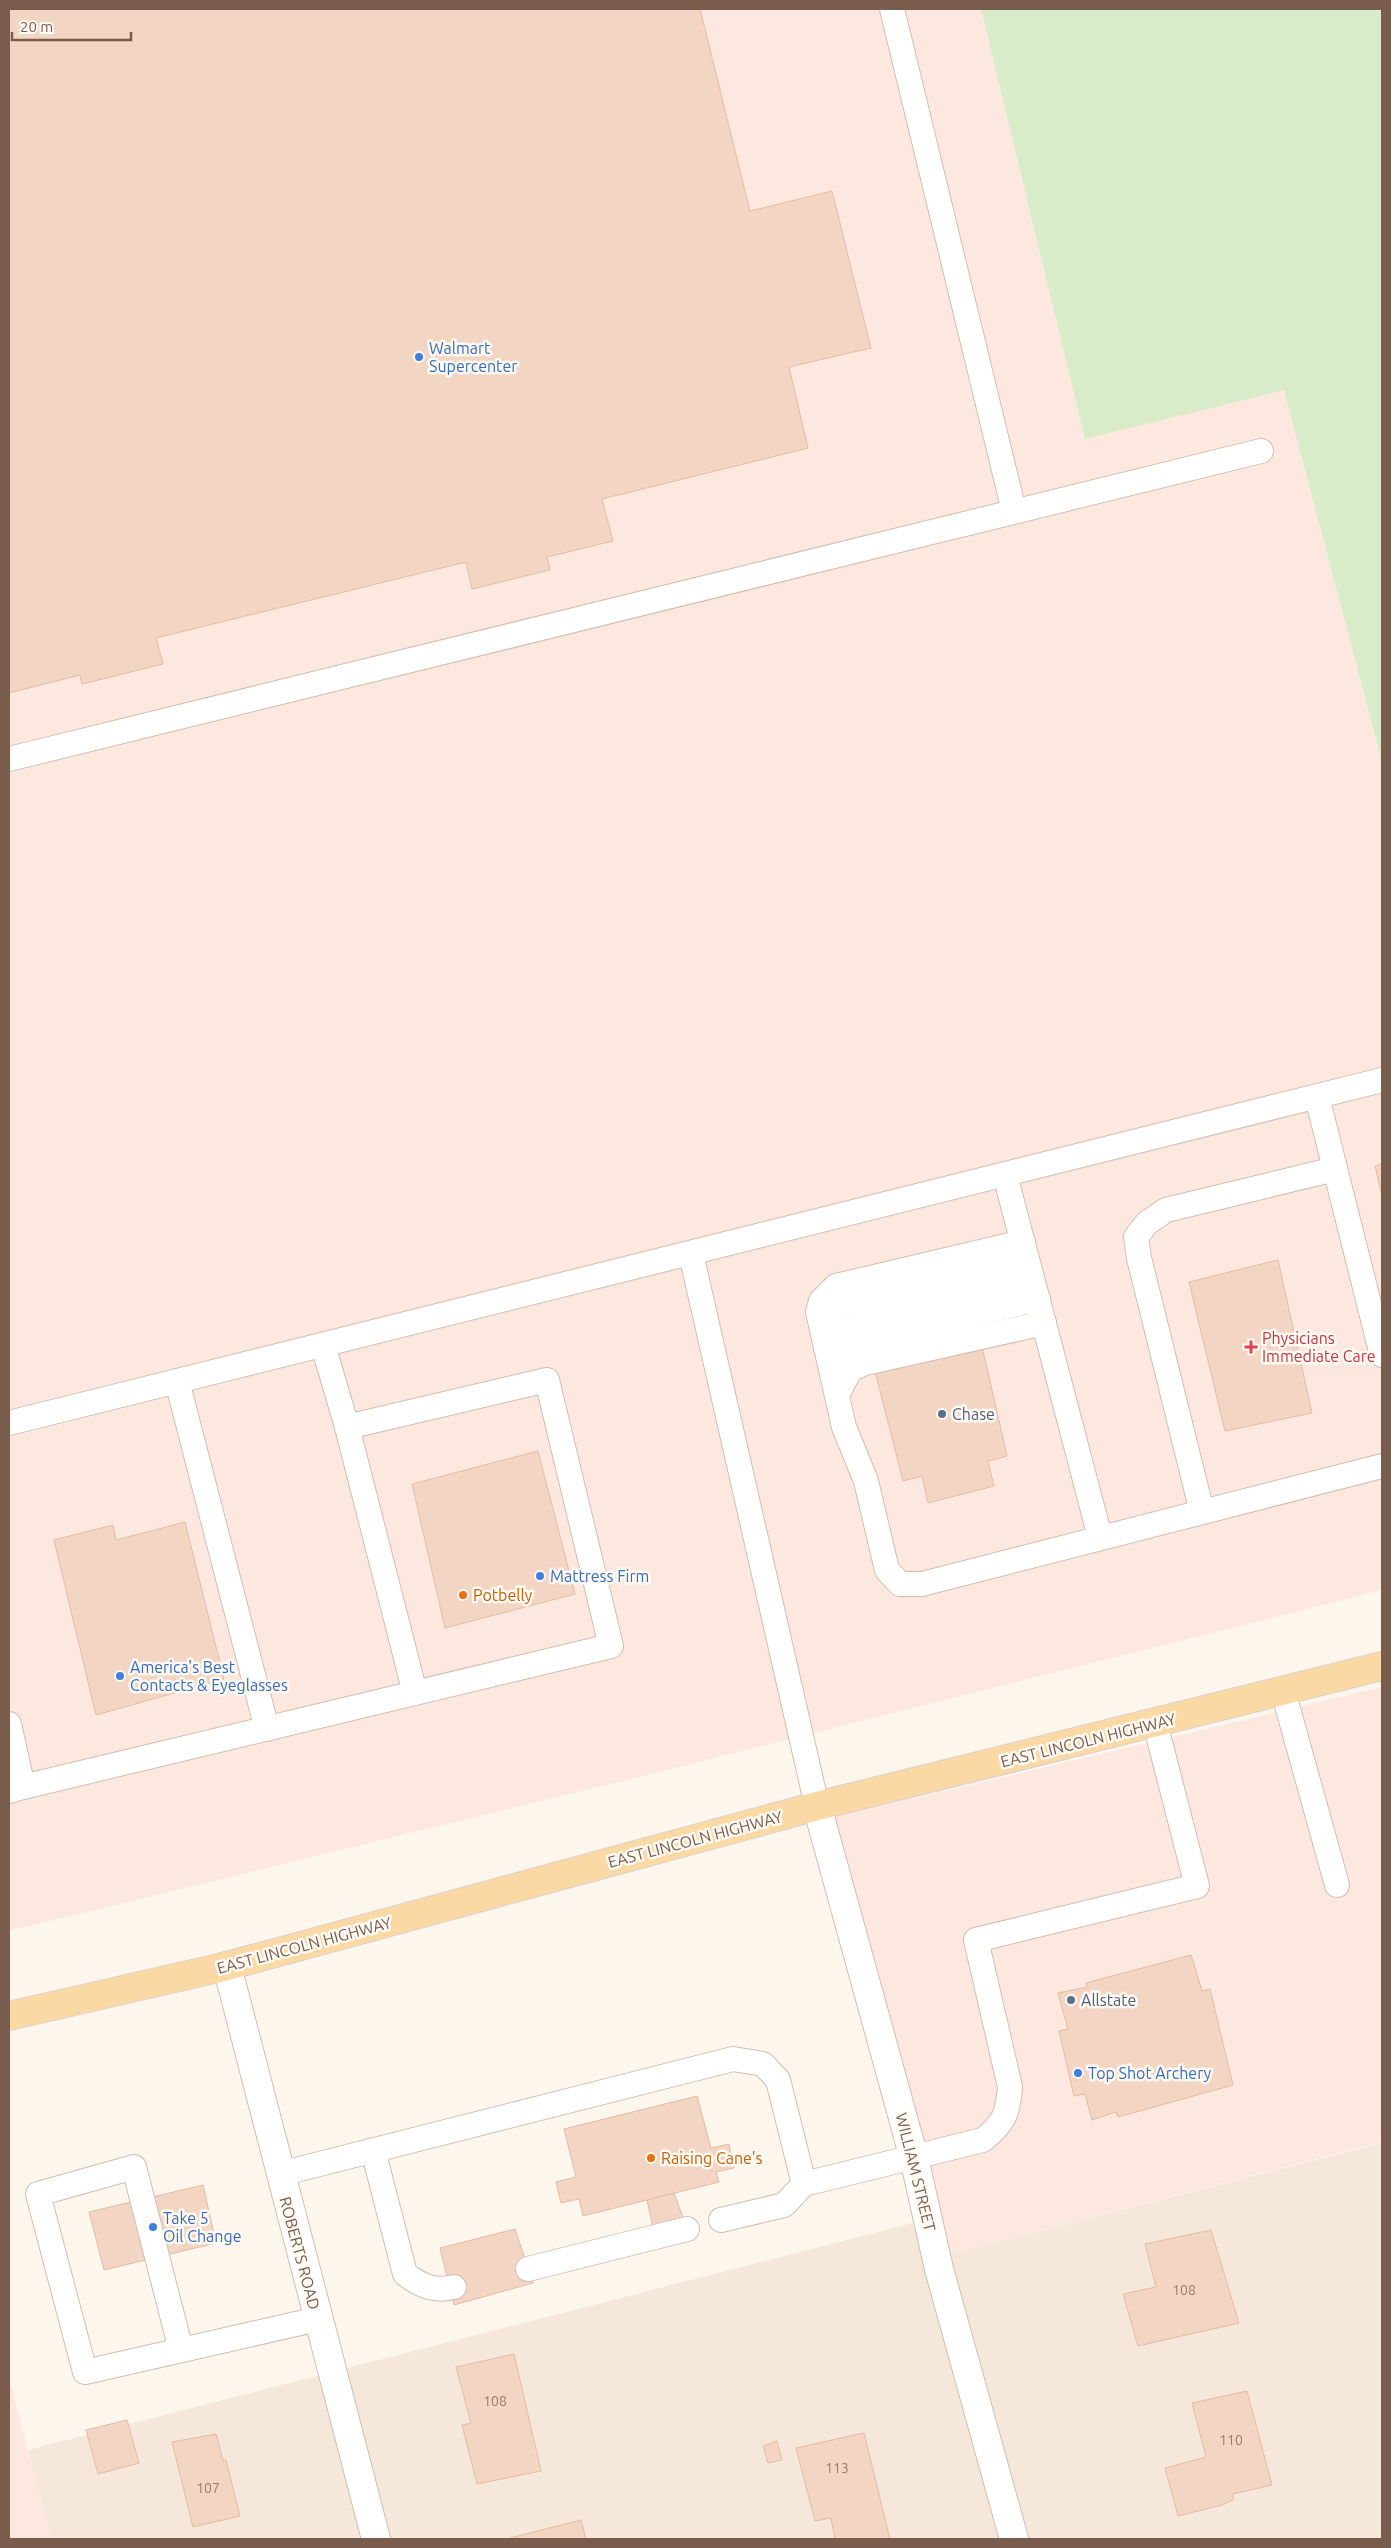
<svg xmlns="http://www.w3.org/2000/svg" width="1391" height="2548" viewBox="0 0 1391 2548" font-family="Ubuntu,sans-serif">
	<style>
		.residential { fill: #f5e8da }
		.commercial { fill: #fde8e0 }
		.green { fill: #d8ecc9 }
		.building { fill: #f3d5c3; stroke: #e6bba3 }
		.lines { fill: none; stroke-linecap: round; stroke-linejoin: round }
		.service-casing { stroke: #d1beb0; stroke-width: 26 }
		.minor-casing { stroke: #d1beb0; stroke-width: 30 }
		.primary-casing { stroke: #dad1cd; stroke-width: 30 }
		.service { stroke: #fff; stroke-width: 24 }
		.minor { stroke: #fff; stroke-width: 28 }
		.primary { stroke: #fbd9a5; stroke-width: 28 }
		.shop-dot { fill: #3f7fe0; stroke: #fffaf3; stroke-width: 2 }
		.health-dot { fill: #e0444e; stroke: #fffaf3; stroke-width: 2 }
		.service-dot { fill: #5c6f8a; stroke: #fffaf3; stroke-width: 2 }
		.food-dot { fill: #e8710a; stroke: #fffaf3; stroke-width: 2 }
		.labels { text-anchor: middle; stroke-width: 5; stroke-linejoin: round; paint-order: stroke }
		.number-label { font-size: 14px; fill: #987a6a }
		.shop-label { font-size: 16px; fill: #366cbe; stroke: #fffaf3; text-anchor: start }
		.health-label { font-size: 16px; fill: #be3a42; stroke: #fffaf3; text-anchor: start }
		.service-label { font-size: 16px; fill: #4e5e75; stroke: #fffaf3; text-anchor: start }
		.food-label { font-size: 16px; fill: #c56008; stroke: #fffaf3; text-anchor: start }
		.street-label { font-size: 16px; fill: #7a5c4d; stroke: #fffaf3 }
	</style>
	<rect width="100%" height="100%" fill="#fdf6ec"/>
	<polygon class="residential" points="1382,2143 1382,2539 51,2539 28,2450 913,2223 925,2260"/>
	<g class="commercial">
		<polygon points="9,9 981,9 1085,439 1284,389 1382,762 1382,1590 627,1780 9,1931"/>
		<polygon points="1382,1687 1382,2142 945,2255 832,1818"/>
		<polygon points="9,2377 28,2450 51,2539 9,2539"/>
	</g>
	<polygon class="green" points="981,9 1382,9 1382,762 1284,390 1085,439"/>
	<g class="building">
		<polygon points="9,9 700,9 750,211 832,191 871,348 789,367 808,448 602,499 613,541 547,557 550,570 472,589 466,562 156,638 163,664 82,684 80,675 9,693"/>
		<polygon points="1382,1164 1382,1196 1375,1166"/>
		<polygon points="1278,1260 1312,1413 1225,1431 1189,1282"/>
		<polygon points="982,1346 1007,1456 988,1461 994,1486 928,1503 922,1476 903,1481 875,1371"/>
		<polygon points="538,1451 575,1594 445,1628 412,1484"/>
		<polygon points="185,1522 224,1679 96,1715 54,1540 113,1525 116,1540"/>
		<polygon points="1191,1955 1202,1991 1210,1989 1233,2085 1118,2117 1116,2112 1092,2120 1085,2094 1074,2096 1059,2031 1068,2029 1058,1993 1087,1987 1086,1983"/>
		<polygon points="697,2096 711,2148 729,2144 734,2168 716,2172 719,2182 583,2216 579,2199 561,2203 556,2182 576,2177 564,2129"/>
		<polygon points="203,2185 216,2243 104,2270 89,2212"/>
		<polygon points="674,2193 687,2229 655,2237 647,2200"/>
		<polygon points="515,2229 533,2283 454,2305 440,2248"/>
		<polygon points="1211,2230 1239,2323 1138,2346 1123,2294 1156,2287 1145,2244"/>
		<polygon points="514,2354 541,2471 477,2484 462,2425 471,2423 456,2367"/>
		<polygon points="1247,2391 1272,2485 1233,2494 1233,2500 1222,2505 1178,2516 1165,2468 1206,2457 1192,2403"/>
		<polygon points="127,2420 139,2463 98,2474 86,2430"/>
		<polygon points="864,2433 890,2539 835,2539 831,2518 815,2521 796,2448"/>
		<polygon points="216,2434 223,2460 226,2460 240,2516 193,2527 172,2442"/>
		<polygon points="777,2441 782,2460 768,2463 763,2446"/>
		<polygon points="581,2520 586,2539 506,2539"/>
	</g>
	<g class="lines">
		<defs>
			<g id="service">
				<polyline points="892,9 1014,511"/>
				<polyline points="9,759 1261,451"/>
				<polyline points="1317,1097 1382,1355"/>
				<polyline points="1005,1175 1100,1537"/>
				<polyline points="1023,1242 836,1286 821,1301 818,1312 844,1427 866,1481 887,1570 900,1584 922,1584 1382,1466"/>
				<polyline points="691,1254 817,1806"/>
				<polyline points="824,1325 828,1314 837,1303 1027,1259"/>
				<polyline points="323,1345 347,1427 415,1693"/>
				<polyline points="826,1348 836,1330 848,1325 1032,1279"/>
				<polyline points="832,1374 834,1356 851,1344 1038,1299"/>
				<polyline points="177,1381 267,1729"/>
				<polyline points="837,1395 850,1370 865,1363 1044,1323"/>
				<polyline points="9,1423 1382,1080"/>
				<polyline points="1202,1512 1139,1258 1136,1237 1147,1223 1166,1210 1335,1169"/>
				<polyline points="1283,1691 1337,1885"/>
				<polyline points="9,1724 23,1787 9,1791"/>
				<polyline points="23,1787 611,1646 547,1380 347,1427"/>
				<path d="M373 2150 405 2274C421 2286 435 2292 454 2287"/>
				<path d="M280 2174 733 2059 763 2064 778 2080 804 2184 983 2140C1004 2123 1008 2114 1010 2087L976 1940 1197 1886 1155 1723"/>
				<polyline points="721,2220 784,2205 804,2184"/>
				<polyline points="528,2269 687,2229"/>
				<polyline points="181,2350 134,2167 38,2194 85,2372 318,2319"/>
			</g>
			<g id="minor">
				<polyline points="817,1806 914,2158 939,2269 1014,2539"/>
				<polyline points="227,1966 376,2539"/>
			</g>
			<polyline id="primary" points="9,2016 227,1966 817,1806 1382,1666"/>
		</defs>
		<use href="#service" class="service-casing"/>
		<use href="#minor" class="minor-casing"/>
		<use href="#primary" class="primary-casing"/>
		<use href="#service" class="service"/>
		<use href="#minor" class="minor"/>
		<use href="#primary" class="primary"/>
	</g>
	<g class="shop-dot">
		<circle cx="419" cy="357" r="5"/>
		<circle cx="540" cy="1576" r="5"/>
		<circle cx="120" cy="1676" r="5"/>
		<circle cx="1078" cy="2073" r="5"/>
		<circle cx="153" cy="2227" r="5"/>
	</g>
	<path class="health-dot" d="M1248.5 1339.5h5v5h5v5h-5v5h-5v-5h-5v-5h5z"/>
	<g class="service-dot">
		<circle cx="942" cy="1414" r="5"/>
		<circle cx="1071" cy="2000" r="5"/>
	</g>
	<g class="food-dot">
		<circle cx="463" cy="1595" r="5"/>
		<circle cx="651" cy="2158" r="5"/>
	</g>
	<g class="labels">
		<g class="number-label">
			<text x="1184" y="2295">108</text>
			<text x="495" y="2406">108</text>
			<text x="1231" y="2445">110</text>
			<text x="837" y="2473">113</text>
			<text x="208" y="2493">107</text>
		</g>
		<g class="shop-label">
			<text x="429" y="354">Walmart<tspan x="429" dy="18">Supercenter</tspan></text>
			<text x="550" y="1582">Mattress Firm</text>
			<text x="130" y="1673">America's Best<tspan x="130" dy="18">Contacts &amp; Eyeglasses</tspan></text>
			<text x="1088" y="2079">Top Shot Archery</text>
			<text x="163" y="2224">Take 5<tspan x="163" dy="18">Oil Change</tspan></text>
		</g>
		<g class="health-label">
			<text x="1262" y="1344">Physicians<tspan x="1262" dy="18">Immediate Care</tspan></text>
		</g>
		<g class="service-label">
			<text x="952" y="1420">Chase</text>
			<text x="1081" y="2006">Allstate</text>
		</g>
		<g class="food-label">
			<text x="473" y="1601">Potbelly</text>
			<text x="661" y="2164">Raising Cane's</text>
		</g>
		<g class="street-label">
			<text transform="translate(1088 1740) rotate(-14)" y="6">EAST LINCOLN HIGHWAY</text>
			<text transform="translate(695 1839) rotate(-15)" y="6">EAST LINCOLN HIGHWAY</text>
			<text transform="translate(304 1945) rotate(-15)" y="6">EAST LINCOLN HIGHWAY</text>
			<text transform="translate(916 2172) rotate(76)" y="6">WILLIAM STREET</text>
			<text transform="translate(300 2253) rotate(75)" y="6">ROBERTS ROAD</text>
		</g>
	</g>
	<rect width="1391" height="2548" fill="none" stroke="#7a5c4d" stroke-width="20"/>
	<path d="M12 32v8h119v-8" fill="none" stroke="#7a5c4d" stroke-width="2.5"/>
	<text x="20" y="32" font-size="15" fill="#7a5c4d" stroke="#fffaf3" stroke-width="4" paint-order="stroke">20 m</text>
</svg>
